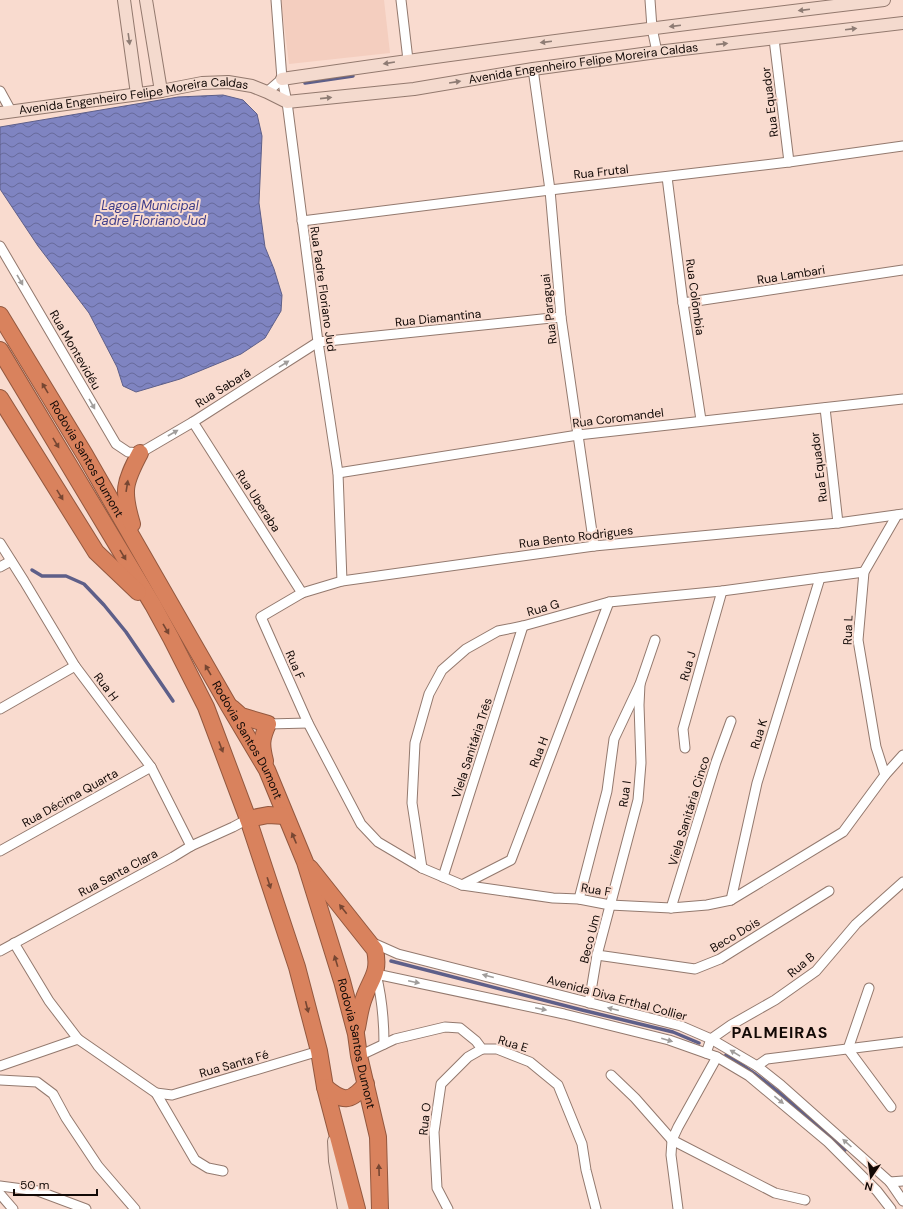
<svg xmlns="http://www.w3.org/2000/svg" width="903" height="1209" viewBox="0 0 903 1209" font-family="'DM Sans',sans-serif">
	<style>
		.built { fill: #f4cebf }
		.water { fill: url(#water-waves); stroke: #5e5f89 }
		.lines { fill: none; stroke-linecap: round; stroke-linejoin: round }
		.stream { stroke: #5e5f89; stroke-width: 3.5 }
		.street-casing { stroke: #93796e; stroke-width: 11 }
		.secondary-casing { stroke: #93796e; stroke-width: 14 }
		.highway-casing { stroke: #93583f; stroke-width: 18 }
		.street { stroke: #fff; stroke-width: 9 }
		.secondary { stroke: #f4dace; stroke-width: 12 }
		.highway { stroke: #d9825d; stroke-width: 16 }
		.oneway { fill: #8e7c74 }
		.oneway2 { fill: #a09d9b }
		.oneway3 { fill: #764632 }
		.labels { text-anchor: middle; stroke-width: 4; stroke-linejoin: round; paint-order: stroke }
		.street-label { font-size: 12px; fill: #120906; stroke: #f9dbcf }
		.water-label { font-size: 13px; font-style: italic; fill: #3f3e8a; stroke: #f9dbcf }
		.district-label { font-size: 16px; font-weight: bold; letter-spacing: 1px; fill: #120906; stroke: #f9dbcf }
	</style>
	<defs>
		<pattern id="water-waves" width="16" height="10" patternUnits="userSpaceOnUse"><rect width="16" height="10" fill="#7f84c1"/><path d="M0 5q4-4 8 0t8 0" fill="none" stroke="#676a9b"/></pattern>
	</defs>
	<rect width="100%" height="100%" fill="#f9dbcf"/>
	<polygon class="built" points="281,0 384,0 390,53 289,64"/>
	<polygon class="water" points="223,95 243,100 257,114 262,136 259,203 265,247 274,269 282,295 281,311 265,338 241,354 180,379 136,392 123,386 117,367 89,313 38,246 0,189 0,127 178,97"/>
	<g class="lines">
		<g class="stream">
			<polyline points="305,83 353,76"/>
			<polyline points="32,570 42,576 66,576 84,584 104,605 126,632 173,701"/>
			<polyline points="391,961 582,1010 673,1032 699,1043"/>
			<path d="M726 1055C770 1081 807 1117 845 1150"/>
		</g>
		<defs>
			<g id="street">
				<polyline points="276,0 282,79 287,102 318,342 338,473 342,581"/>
				<polyline points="401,0 408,60"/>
				<polyline points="650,0 652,28 657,52"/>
				<polyline points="774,39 789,162"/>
				<polyline points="533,69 550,190 561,317 594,546"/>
				<polyline points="0,91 11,111"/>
				<polyline points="267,92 282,79"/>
				<polyline points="667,177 683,303 701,420"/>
				<polyline points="302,221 550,190 789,162 903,146"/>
				<polyline points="0,246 116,444 128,452 140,453 193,422 318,342 561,317"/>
				<polyline points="683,303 903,270"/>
				<polyline points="825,408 838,523"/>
				<polyline points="193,422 302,593"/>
				<polyline points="338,473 578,435 903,399"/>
				<polyline points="903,514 838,523 594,546 342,581 302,593 261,617 308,723 361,824 378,842 422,868 462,885 553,898 579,899 610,905 671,908 707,905 731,900 843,832 885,775 903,755"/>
				<polyline points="0,543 24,581 75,666 151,767 191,846"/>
				<polyline points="0,567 11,561"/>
				<polyline points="0,709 75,666"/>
				<polyline points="268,724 308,723"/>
				<polyline points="685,748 683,729 722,591"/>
				<polyline points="885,775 876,747 858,640 864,572 897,515"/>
				<polyline points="0,851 151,767"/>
				<polyline points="422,868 412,803 415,743 429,694 442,670 466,649 498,631 523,626 609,602 722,591 864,572"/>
				<polyline points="443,877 523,626"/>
				<polyline points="462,885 511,860 609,602"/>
				<polyline points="579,899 607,791 614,739 640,684 655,640"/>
				<polyline points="731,900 757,783 820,578"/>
				<polyline points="671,908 716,762 731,721"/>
				<polyline points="371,942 398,954 681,1026 711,1039 757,1066 781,1085 890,1182 903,1201"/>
				<polyline points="14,943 49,1001 78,1039"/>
				<polyline points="0,951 173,857 191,846 233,827 248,819"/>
				<polyline points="597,955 695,969 720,959 829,891"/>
				<polyline points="869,988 848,1049 891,1107"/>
				<polyline points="589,1003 597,955 638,800 641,763 639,705 640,684"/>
				<path d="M384 1044C384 1020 382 998 376 974L564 1014 669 1040 717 1057 749 1076 828 1142 877 1191 891 1209"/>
				<polyline points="706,1053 711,1039 731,1025 775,1000 816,971 856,924 903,882"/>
				<polyline points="359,1056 395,1039 445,1027 460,1028 476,1041 482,1049 497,1049 530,1062 558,1085 582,1144 586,1170 596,1209"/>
				<polyline points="0,1066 78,1039 156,1093 195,1160 208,1168 223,1171"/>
				<polyline points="757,1066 767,1059 903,1042"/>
				<polyline points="611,1075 635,1098 672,1140 775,1193 805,1200"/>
				<polyline points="0,1080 37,1082 53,1094 66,1118 98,1166 135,1209"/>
				<polyline points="156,1093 172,1095 319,1051"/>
				<polyline points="890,1182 903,1181"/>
				<polyline points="0,1186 38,1191 86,1209"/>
				<polyline points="0,1194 13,1209"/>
				<polyline points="448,1209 437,1188 434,1132 441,1084 468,1057 482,1049"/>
				<polyline points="678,1209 671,1155 672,1140 678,1127 717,1057"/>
			</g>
			<g id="secondary">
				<polyline points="124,0 137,94"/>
				<polyline points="146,0 161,91"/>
				<path d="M282 79C483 49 683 24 884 0"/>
				<path id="s1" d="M0 113 161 91 202 83 228 82 252 86 267 92 287 102 414 89 533 69 657 52 903 23"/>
				<polyline points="334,1141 335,1161 344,1209"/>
			</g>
			<g id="highway">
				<path id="s2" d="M0 315 85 455 229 706 267 770 305 862 342 981 356 1034 359 1056 378 1137 380 1209"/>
				<polyline points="0,350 153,605 171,638 206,707 248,819 297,967 319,1051 325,1087 357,1209"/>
				<polyline points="0,398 96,552 138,592"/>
				<path d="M132 524C122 491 124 483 140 453"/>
				<path d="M232 708 241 716 268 724C261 739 261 745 265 761"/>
				<polyline points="248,819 268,815 285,816"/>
				<path d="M310 868 375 950C380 973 371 978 364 998 360 1008 359 1018 357 1028"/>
				<path d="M325 1087C343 1102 350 1103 366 1084"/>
			</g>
		</defs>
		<use href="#street" class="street-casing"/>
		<use href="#secondary" class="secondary-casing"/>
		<use href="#highway" class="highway-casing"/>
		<use href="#street" class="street"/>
		<use href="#secondary" class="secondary"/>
		<use href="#highway" class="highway"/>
	</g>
	<defs><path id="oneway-solid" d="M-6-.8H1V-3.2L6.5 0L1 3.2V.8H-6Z"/></defs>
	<g class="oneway">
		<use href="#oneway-solid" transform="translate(804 10) rotate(173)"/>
		<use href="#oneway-solid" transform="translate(675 26) rotate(173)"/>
		<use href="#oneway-solid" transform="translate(851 29) rotate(-7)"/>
		<use href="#oneway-solid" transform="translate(129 39) rotate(82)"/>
		<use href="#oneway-solid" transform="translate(546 42) rotate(173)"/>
		<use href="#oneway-solid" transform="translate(722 44) rotate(-6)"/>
		<use href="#oneway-solid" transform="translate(389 63) rotate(171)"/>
		<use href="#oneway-solid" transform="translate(455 82) rotate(-9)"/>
		<use href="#oneway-solid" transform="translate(326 98) rotate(-6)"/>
	</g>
	<g class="oneway2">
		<use href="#oneway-solid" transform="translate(20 280) rotate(60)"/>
		<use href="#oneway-solid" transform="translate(284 364) rotate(-32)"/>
		<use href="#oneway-solid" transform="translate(92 404) rotate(60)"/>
		<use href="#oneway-solid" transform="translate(173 433) rotate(-30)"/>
		<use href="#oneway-solid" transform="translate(488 976) rotate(-165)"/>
		<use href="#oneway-solid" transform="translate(414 982) rotate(12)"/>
		<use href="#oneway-solid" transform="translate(541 1009) rotate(12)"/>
		<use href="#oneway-solid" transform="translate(613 1009) rotate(-166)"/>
		<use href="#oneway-solid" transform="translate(667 1040) rotate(16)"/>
		<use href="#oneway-solid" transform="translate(735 1053) rotate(-149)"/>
		<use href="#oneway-solid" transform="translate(779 1100) rotate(39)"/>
		<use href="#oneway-solid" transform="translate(847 1143) rotate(-138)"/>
	</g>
	<g class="oneway3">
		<use href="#oneway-solid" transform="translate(45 388) rotate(-121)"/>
		<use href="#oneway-solid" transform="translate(56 443) rotate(59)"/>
		<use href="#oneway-solid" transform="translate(127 486) rotate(-81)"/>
		<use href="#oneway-solid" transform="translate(60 495) rotate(58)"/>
		<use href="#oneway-solid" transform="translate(123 555) rotate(59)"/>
		<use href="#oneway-solid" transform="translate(166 629) rotate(60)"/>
		<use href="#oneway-solid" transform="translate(208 670) rotate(-120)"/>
		<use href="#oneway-solid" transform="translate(221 747) rotate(69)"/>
		<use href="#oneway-solid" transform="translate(294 838) rotate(-113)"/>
		<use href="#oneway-solid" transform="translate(269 883) rotate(72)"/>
		<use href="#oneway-solid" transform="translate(343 909) rotate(-128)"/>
		<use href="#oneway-solid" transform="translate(336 961) rotate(-107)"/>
		<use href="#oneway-solid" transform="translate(307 1007) rotate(76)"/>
		<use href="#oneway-solid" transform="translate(379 1170) rotate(-92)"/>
	</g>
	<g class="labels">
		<g class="street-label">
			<text dy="4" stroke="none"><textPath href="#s1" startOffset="592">Avenida Engenheiro Felipe Moreira Caldas</textPath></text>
			<text dy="4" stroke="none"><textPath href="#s1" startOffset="135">Avenida Engenheiro Felipe Moreira Caldas</textPath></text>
			<text transform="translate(770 102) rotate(-97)" y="4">Rua Equador</text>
			<text transform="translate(601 172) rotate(-6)" y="4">Rua Frutal</text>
			<text transform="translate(791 275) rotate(-9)" y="4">Rua Lambari</text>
			<text transform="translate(323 289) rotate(82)" y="4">Rua Padre Floriano Jud</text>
			<text transform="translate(695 297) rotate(82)" y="4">Rua Colômbia</text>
			<text transform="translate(549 309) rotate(-96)" y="4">Rua Paraguai</text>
			<text transform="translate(438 318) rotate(-6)" y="4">Rua Diamantina</text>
			<text transform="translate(75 350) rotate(60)" y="4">Rua Montevidéu</text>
			<text transform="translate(223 388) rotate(-32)" y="4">Rua Sabará</text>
			<text transform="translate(618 418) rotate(-7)" y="4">Rua Coromandel</text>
			<text dy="4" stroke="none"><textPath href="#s2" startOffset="168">Rodovia Santos Dumont</textPath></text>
			<text transform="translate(819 467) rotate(-97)" y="4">Rua Equador</text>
			<text transform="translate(258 501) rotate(57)" y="4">Rua Uberaba</text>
			<text transform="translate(576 537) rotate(-7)" y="4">Rua Bento Rodrigues</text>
			<text transform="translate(543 608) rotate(-16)" y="4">Rua G</text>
			<text transform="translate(848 630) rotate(-88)" y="4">Rua L</text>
			<text transform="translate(295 665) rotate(66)" y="4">Rua F</text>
			<text transform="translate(688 666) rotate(-74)" y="4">Rua J</text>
			<text transform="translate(106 687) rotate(53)" y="4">Rua H</text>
			<text transform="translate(759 734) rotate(-73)" y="4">Rua K</text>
			<text dy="4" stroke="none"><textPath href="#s2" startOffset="492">Rodovia Santos Dumont</textPath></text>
			<text transform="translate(472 748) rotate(-72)" y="4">Viela Sanitária Três</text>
			<text transform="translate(539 752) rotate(-69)" y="4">Rua H</text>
			<text transform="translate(625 794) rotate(-81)" y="4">Rua I</text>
			<text transform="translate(70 798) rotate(-29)" y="4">Rua Décima Quarta</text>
			<text transform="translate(689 811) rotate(-73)" y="4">Viela Sanitária Cinco</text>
			<text transform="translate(118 873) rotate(-28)" y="4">Rua Santa Clara</text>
			<text transform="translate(596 890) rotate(9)" y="4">Rua F</text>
			<text transform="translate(735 935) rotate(-31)" y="4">Beco Dois</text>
			<text transform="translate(590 939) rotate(-76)" y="4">Beco Um</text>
			<text transform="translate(801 965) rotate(-40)" y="4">Rua B</text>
			<text transform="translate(617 998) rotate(15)" y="4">Avenida Diva Erthal Collier</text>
			<text dy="4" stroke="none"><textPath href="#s2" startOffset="816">Rodovia Santos Dumont</textPath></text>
			<text transform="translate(513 1044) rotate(17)" y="4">Rua E</text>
			<text transform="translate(234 1064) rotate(-16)" y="4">Rua Santa Fé</text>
			<text transform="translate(425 1119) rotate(-84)" y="4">Rua O</text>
		</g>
		<g class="water-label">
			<text x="150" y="210">Lagoa Municipal<tspan x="150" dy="15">Padre Floriano Jud</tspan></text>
		</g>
		<g class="district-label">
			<text x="780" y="1038">PALMEIRAS</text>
		</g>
	</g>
	<g transform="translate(871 1177) rotate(193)" stroke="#f9dbcf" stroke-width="3" paint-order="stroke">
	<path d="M0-3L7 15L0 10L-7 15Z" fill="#120906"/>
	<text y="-6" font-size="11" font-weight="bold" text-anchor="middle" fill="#120906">N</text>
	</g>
	<path d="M14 1189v6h83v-6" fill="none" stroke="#120906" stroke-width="2"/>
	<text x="20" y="1189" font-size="12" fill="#120906" stroke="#f9dbcf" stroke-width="3" paint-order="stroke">50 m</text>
</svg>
